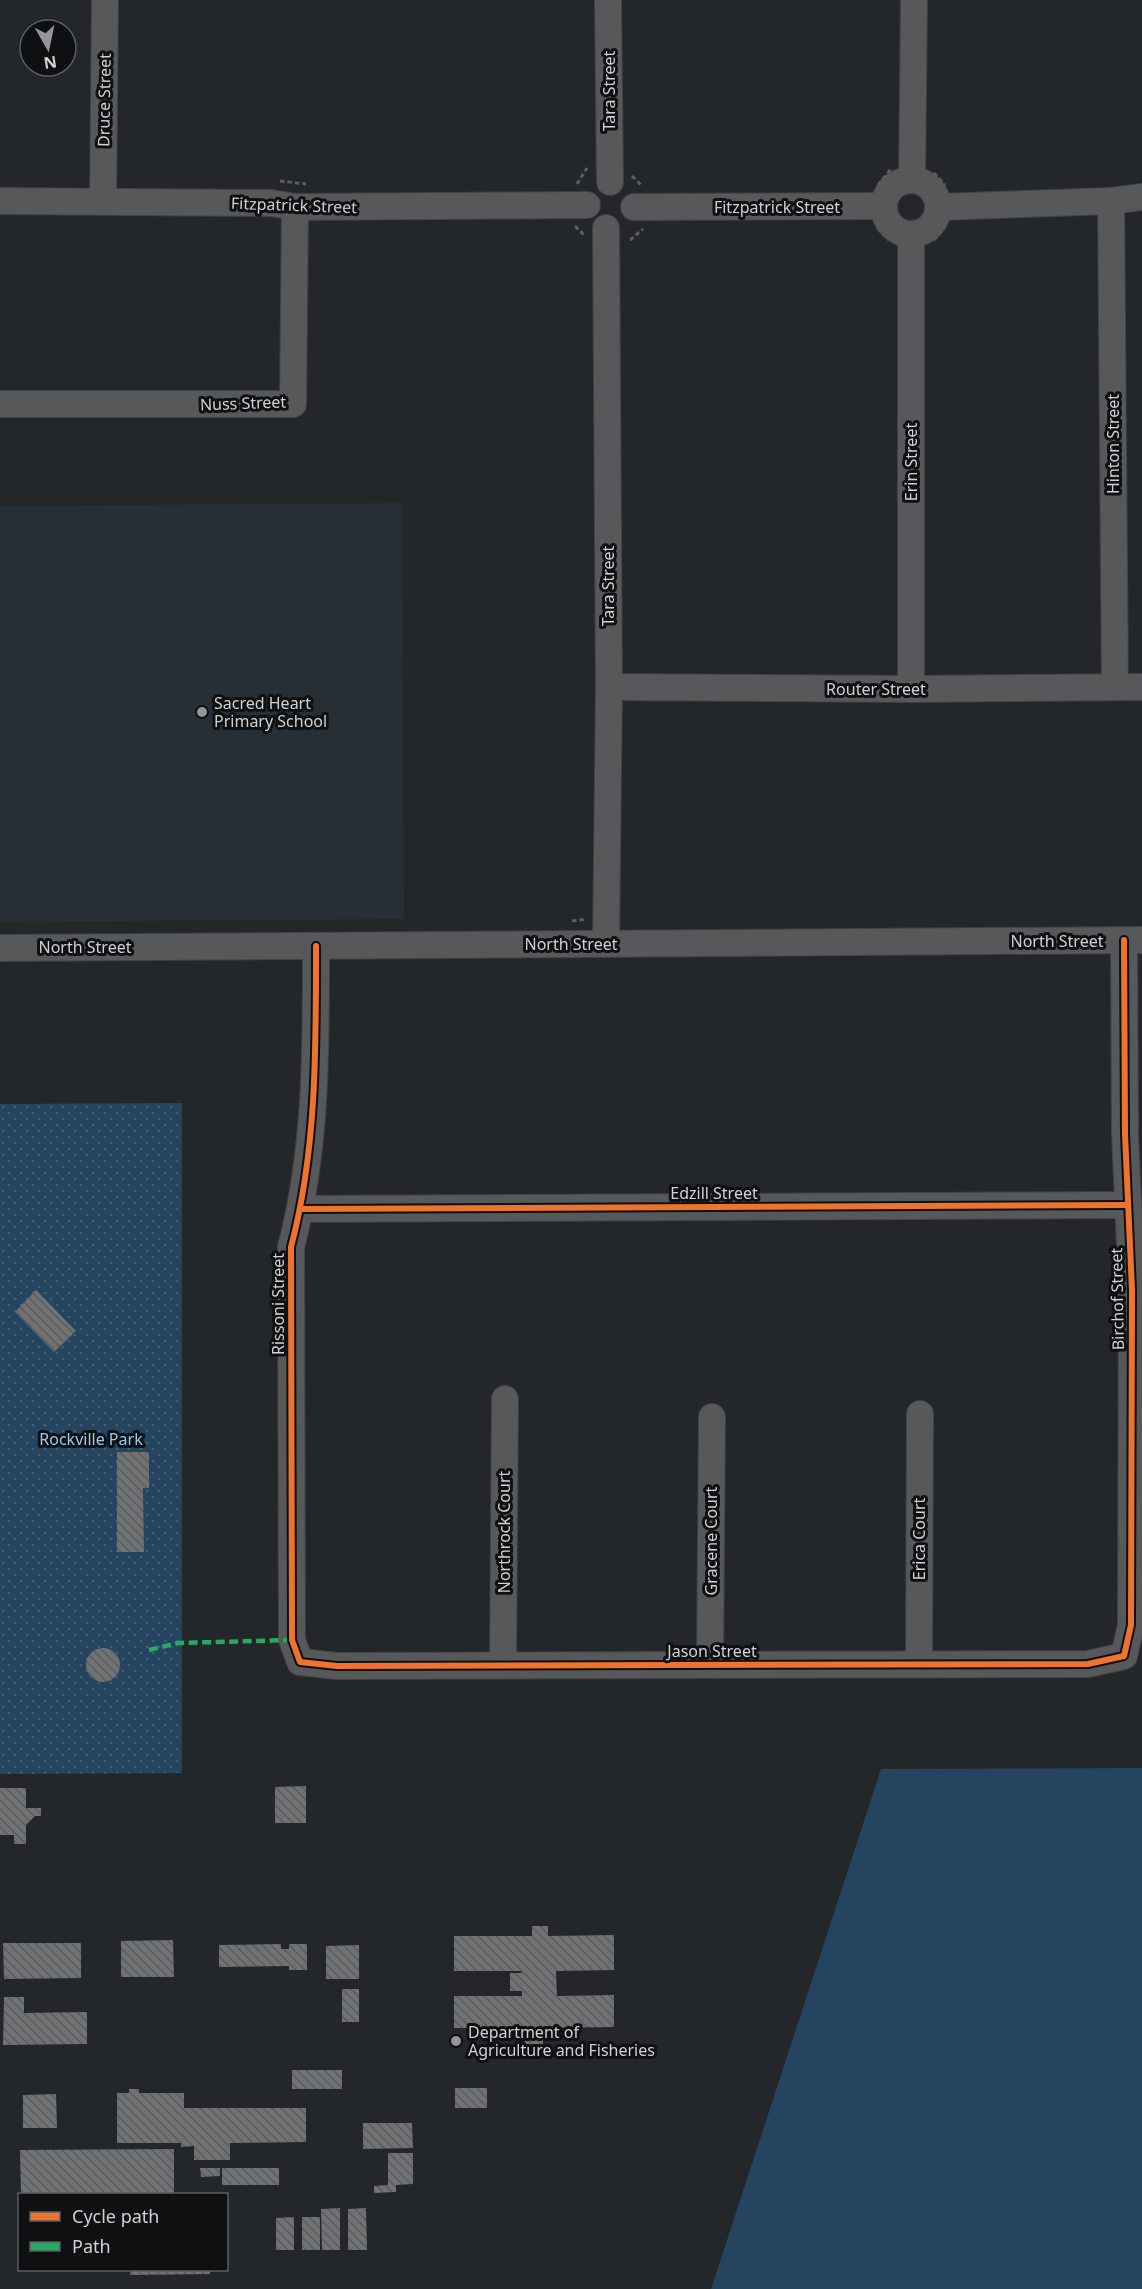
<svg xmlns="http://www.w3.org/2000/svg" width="1142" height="2289" viewBox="0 0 1142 2289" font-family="'Noto Sans',sans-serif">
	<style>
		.built { fill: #272f36 }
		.green { fill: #24445f }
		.park { fill: url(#park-dots) }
		.building { fill: url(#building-back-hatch) }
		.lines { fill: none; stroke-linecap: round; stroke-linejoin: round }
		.minor-casing { stroke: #404244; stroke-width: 28 }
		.path { stroke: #5c5e5f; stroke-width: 3; stroke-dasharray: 4.5 3; stroke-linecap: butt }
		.minor { stroke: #565859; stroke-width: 26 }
		.quiet { stroke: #26ab63; stroke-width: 4.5; stroke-dasharray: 9 4.5; stroke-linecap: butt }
		.cycleway-casing { stroke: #0e1011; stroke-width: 10 }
		.cycleway { stroke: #ef722f; stroke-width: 6 }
		.poi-dot { fill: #939698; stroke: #0e1011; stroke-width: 2 }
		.labels { text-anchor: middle; stroke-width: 6; stroke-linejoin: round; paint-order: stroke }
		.street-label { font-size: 16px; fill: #cfd2d4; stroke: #0e1011 }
		.poi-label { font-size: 16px; fill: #cfd2d4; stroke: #0e1011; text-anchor: start }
		.park-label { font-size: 16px; fill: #97c9f5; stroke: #0e1011 }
	</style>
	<defs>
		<pattern id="park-dots" width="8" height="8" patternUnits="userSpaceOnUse" patternTransform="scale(1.5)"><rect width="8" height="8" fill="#24445f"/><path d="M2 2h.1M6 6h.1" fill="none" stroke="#435e75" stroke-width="1.8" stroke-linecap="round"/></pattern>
		<pattern id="building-back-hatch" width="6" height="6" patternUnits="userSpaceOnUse" patternTransform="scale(1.5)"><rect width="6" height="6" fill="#707274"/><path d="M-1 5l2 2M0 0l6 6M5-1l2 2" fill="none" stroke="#5a5b5d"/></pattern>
	</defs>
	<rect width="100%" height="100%" fill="#242729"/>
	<polygon class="built" points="402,503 404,919 0,922 0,506"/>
	<polygon class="green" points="1142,1768 1142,2289 711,2289 881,1769"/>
	<polygon class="park" points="182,1103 182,1773 0,1774 0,1104"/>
	<g class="building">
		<polygon points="36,1290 76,1331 54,1352 15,1312"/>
		<polygon points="117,1452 149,1452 149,1488 143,1488 144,1552 117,1552"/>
		<circle cx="103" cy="1665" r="17"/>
		<polygon points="306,1786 306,1823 275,1823 275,1787"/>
		<polygon points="0,1788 26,1788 26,1808 41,1808 41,1816 35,1816 26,1825 26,1844 14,1844 14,1835 0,1835"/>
		<polygon points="532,1926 548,1926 548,1936 614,1935 614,1970 556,1971 557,1996 614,1995 614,2027 543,2028 543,2045 525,2045 525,2028 454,2028 454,1996 522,1996 522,1991 510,1991 510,1973 522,1973 521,1971 454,1971 454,1936 532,1936"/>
		<polygon points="173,1940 174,1977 121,1977 121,1941"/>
		<polygon points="3,1943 81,1943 81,1978 4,1979"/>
		<polygon points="281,1944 281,1949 289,1949 289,1944 307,1944 307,1970 289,1970 289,1966 219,1967 219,1945"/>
		<polygon points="359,1945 359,1979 326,1979 326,1946"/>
		<rect x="342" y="1989" width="17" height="33"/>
		<polygon points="4,1997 24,1997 24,2013 87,2012 87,2044 3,2045"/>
		<rect x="292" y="2070" width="50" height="19"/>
		<rect x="455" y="2088" width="32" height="20"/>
		<polygon points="129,2089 139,2089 139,2093 184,2093 184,2108 306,2108 306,2142 230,2143 230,2160 194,2160 194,2146 181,2147 181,2143 117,2143 117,2093 129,2093"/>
		<polygon points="56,2094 57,2128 23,2128 23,2095"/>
		<polygon points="363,2123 412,2123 413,2148 363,2149"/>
		<polygon points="174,2149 174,2194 21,2194 20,2150"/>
		<polygon points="388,2153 413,2153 413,2184 396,2185 396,2192 374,2193 374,2186 388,2185"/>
		<polygon points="200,2168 220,2168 220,2176 201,2177"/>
		<rect x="222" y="2168" width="57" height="17"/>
		<polygon points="340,2208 340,2250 322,2250 321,2209"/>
		<polygon points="366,2208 367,2250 348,2250 348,2209"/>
		<polygon points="294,2217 294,2250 276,2250 276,2218"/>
		<rect x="302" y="2217" width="18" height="33"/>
		<polygon points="130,2270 210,2270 210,2274 130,2275"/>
	</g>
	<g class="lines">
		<defs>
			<g id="minor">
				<polyline points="608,0 610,182"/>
				<polyline points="912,179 914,0"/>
				<circle cx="911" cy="207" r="27"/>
				<polyline points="0,201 271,203 295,207 587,205"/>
				<polyline points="103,201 105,0"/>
				<polyline points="1111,201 1115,687"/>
				<polyline points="634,207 884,206"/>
				<polyline points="939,207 1111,201 1142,197"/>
				<polyline points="606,228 609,687 606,944"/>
				<polyline points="0,404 293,404 295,207"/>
				<polyline points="609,687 911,689 1142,687"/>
				<polyline points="911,689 911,234"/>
				<path d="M316 946C316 1046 317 1149 291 1247L292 1640 300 1662 337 1666 1088 1664 1124 1656 1131 1625 1132 1290 1125 1134 1124 940"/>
				<polyline points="0,948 1142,940"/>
				<polyline points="301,1209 1127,1205"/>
				<polyline points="503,1664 505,1399"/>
				<polyline points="710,1664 712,1417"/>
				<polyline points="919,1664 920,1414"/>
			</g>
		</defs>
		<use href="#minor" class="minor-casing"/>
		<g class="path">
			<polyline points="934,173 945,185"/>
			<polyline points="632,176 642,186"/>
			<polyline points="280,181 306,184"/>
			<polyline points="577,184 587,168"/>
			<polyline points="878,185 891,169"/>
			<polyline points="575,226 585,236"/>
			<polyline points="878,228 889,240"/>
			<polyline points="630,240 643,229"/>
			<polyline points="934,240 945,227"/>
			<polyline points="572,921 587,919"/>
		</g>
		<use href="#minor" class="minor"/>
		<polyline class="quiet" points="149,1650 178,1643 292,1640"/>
		<defs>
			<g id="cycleway">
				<path d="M316 946C316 1046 317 1149 291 1247L292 1640 300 1662 337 1666 1088 1664 1124 1656 1131 1625 1132 1290 1125 1134 1124 940"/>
				<polyline points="301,1209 1127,1205"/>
			</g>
		</defs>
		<use href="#cycleway" class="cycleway-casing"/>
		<use href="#cycleway" class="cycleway"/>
	</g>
	<g class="poi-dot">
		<circle cx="202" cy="712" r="6"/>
		<circle cx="456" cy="2041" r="6"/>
	</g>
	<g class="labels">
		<g class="street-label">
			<text transform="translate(609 91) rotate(-90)" y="6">Tara Street</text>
			<text transform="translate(104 100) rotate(-89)" y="6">Druce Street</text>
			<text transform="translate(294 205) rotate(2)" y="6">Fitzpatrick Street</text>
			<text x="777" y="213">Fitzpatrick Street</text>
			<text transform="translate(243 403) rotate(-2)" y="6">Nuss Street</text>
			<text transform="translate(1113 444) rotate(-90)" y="6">Hinton Street</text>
			<text transform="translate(911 462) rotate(-90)" y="6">Erin Street</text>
			<text transform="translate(608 586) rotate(-90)" y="6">Tara Street</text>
			<text x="876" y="695">Router Street</text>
			<text x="1057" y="947">North Street</text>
			<text x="571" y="950">North Street</text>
			<text x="85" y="953">North Street</text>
			<text x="714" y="1199">Edzill Street</text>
			<text transform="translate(1117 1299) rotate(-91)" y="6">Birchof Street</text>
			<text transform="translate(278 1304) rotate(-90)" y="6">Rissoni Street</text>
			<text transform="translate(504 1532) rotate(-90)" y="6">Northrock Court</text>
			<text transform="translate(919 1539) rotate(-90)" y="6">Erica Court</text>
			<text transform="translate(711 1541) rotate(-90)" y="6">Gracene Court</text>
			<text x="712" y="1657">Jason Street</text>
		</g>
		<g class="poi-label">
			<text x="214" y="709">Sacred Heart<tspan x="214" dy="18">Primary School</tspan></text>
			<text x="468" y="2038">Department of<tspan x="468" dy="18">Agriculture and Fisheries</tspan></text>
		</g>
		<g class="park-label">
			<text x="91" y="1445">Rockville Park</text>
		</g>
	</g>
	<rect x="18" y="2193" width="210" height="78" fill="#0e1011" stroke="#5b5e5f" stroke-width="1.5"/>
	<rect x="30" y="2212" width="30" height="9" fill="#ef722f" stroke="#5b5e5f" stroke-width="1.5"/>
	<text x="72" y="2223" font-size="18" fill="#cfd2d4">Cycle path</text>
	<rect x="30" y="2242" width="30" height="9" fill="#26ab63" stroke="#5b5e5f" stroke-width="1.5"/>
	<text x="72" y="2253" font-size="18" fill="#cfd2d4">Path</text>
	<g transform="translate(48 48) rotate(171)"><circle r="28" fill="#0e1011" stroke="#5b5e5f" stroke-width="1.5"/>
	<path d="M0-4.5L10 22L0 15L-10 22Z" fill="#939698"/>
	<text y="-9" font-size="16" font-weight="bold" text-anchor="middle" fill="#cfd2d4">N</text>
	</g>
</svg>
